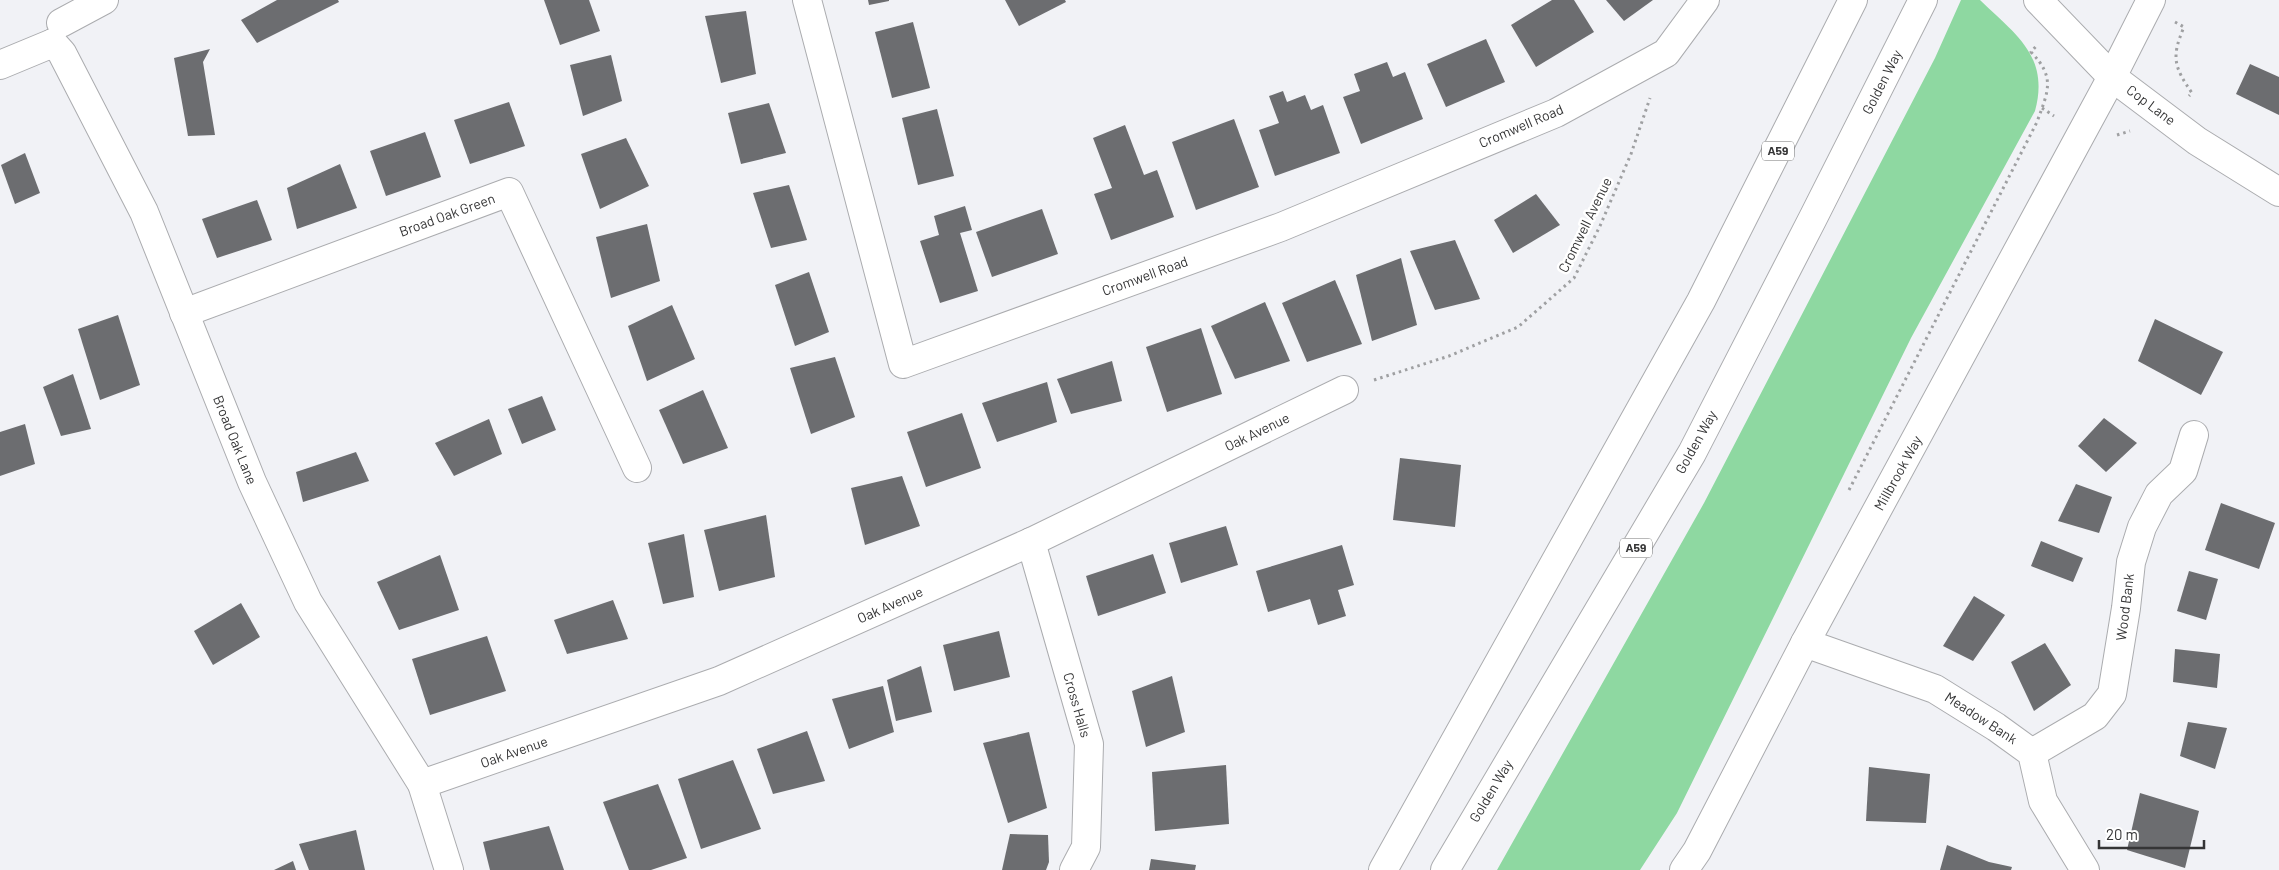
<svg xmlns="http://www.w3.org/2000/svg" width="2279" height="870" viewBox="0 0 2279 870" font-family="Barlow,sans-serif">
	<style>
		.green { fill: #8ed8a1 }
		.building { fill: #6c6d70 }
		.lines { fill: none; stroke-linecap: round; stroke-linejoin: round }
		.minor-casing { stroke: #abacaf; stroke-width: 30 }
		.highway-casing { stroke: #abacaf; stroke-width: 30 }
		.path { stroke: #9fa0a2; stroke-width: 3; stroke-dasharray: 2.5 4; stroke-linecap: butt }
		.minor { stroke: #fff; stroke-width: 28 }
		.highway { stroke: #fff; stroke-width: 28 }
		.labels { text-anchor: middle; stroke-width: 5; stroke-linejoin: round; paint-order: stroke }
		.shield { fill: #fff; stroke: #727272; stroke-width: 1 }
		.shield-label { font-size: 12px; font-weight: bold; fill: #353536 }
		.street-label { font-size: 14px; fill: #353536; stroke: #fff }
	</style>
	<rect width="100%" height="100%" fill="#f1f2f6"/>
	<path class="green" d="M1961 0H1980C2015 34 2050 56 2035 111L1911 338 1677 813 1640 870H1497L1704 503 1935 58Z"/>
	<g class="building">
		<polygon points="277,0 338,0 339,2 257,43 241,20"/>
		<polygon points="544,0 589,0 600,31 560,45"/>
		<polygon points="868,0 889,0 889,1 869,5"/>
		<polygon points="1005,0 1065,0 1066,2 1019,26"/>
		<polygon points="1552,0 1574,0 1594,32 1536,67 1511,25"/>
		<polygon points="1606,0 1653,0 1624,21"/>
		<polygon points="746,11 756,74 721,83 705,16"/>
		<polygon points="913,22 930,88 892,98 875,32"/>
		<polygon points="1486,39 1505,82 1446,107 1427,64"/>
		<polygon points="210,49 203,62 215,135 188,136 174,58"/>
		<polygon points="611,55 622,101 583,116 570,65"/>
		<polygon points="1387,62 1393,77 1405,72 1423,119 1361,144 1343,97 1360,91 1354,74"/>
		<polygon points="2250,64 2279,77 2279,115 2236,94"/>
		<polygon points="1283,91 1287,102 1305,95 1311,110 1323,105 1340,153 1275,176 1259,130 1279,123 1269,96"/>
		<polygon points="509,102 525,146 470,164 454,120"/>
		<polygon points="769,103 786,153 741,164 728,113"/>
		<polygon points="937,109 954,176 918,185 902,118"/>
		<polygon points="1234,119 1259,187 1196,210 1172,142"/>
		<polygon points="1125,125 1144,175 1157,170 1174,217 1111,240 1094,194 1112,188 1093,138"/>
		<polygon points="425,132 441,177 386,196 370,151"/>
		<polygon points="626,138 649,186 600,209 581,154"/>
		<polygon points="25,153 40,193 15,204 1,165"/>
		<polygon points="340,164 357,208 297,229 287,188"/>
		<polygon points="789,185 807,240 771,248 753,193"/>
		<polygon points="1536,194 1560,225 1513,253 1494,220"/>
		<polygon points="257,200 272,240 217,258 202,219"/>
		<polygon points="965,206 972,230 960,233 978,291 940,303 920,241 939,235 934,216"/>
		<polygon points="1042,209 1058,254 992,277 976,232"/>
		<polygon points="647,224 660,281 611,298 596,237"/>
		<polygon points="1455,240 1480,299 1435,310 1410,251"/>
		<polygon points="1401,258 1417,325 1372,341 1356,275"/>
		<polygon points="809,272 829,332 795,346 775,285"/>
		<polygon points="1335,280 1362,344 1307,362 1282,303"/>
		<polygon points="1265,302 1290,361 1235,379 1211,326"/>
		<polygon points="672,305 695,359 647,381 628,326"/>
		<polygon points="118,315 140,385 100,400 78,329"/>
		<polygon points="2155,319 2223,352 2201,395 2138,361"/>
		<polygon points="1201,328 1222,394 1167,412 1146,347"/>
		<polygon points="835,357 855,417 811,434 790,368"/>
		<polygon points="1112,361 1122,401 1071,414 1057,379"/>
		<polygon points="73,374 91,429 61,436 43,387"/>
		<polygon points="1047,382 1057,422 997,442 982,403"/>
		<polygon points="703,390 728,448 683,464 659,410"/>
		<polygon points="542,396 556,430 522,444 508,409"/>
		<polygon points="962,413 981,468 926,487 907,432"/>
		<polygon points="2104,418 2137,443 2106,472 2078,446"/>
		<polygon points="489,419 502,454 454,476 435,443"/>
		<polygon points="25,424 35,464 0,476 0,432"/>
		<polygon points="356,452 369,481 303,502 296,472"/>
		<polygon points="1400,458 1461,465 1455,527 1393,520"/>
		<polygon points="902,476 920,526 865,545 851,488"/>
		<polygon points="2076,484 2112,497 2099,533 2058,521"/>
		<polygon points="2221,503 2275,523 2259,569 2205,550"/>
		<polygon points="766,515 775,577 719,591 704,530"/>
		<polygon points="1226,526 1238,565 1181,583 1169,543"/>
		<polygon points="684,534 694,597 663,604 648,543"/>
		<polygon points="2041,541 2083,558 2073,582 2031,566"/>
		<polygon points="1342,545 1354,585 1338,590 1346,616 1318,625 1310,599 1268,612 1256,571"/>
		<polygon points="1153,554 1166,593 1098,616 1086,576"/>
		<polygon points="440,555 459,610 399,630 377,582"/>
		<polygon points="2189,571 2218,579 2206,620 2177,611"/>
		<polygon points="1974,596 2005,615 1973,661 1943,646"/>
		<polygon points="613,600 628,639 567,654 554,620"/>
		<polygon points="241,603 260,637 213,665 194,631"/>
		<polygon points="999,631 1010,677 954,691 943,645"/>
		<polygon points="487,636 506,691 430,715 412,659"/>
		<polygon points="2045,643 2071,685 2034,711 2011,662"/>
		<polygon points="2175,649 2220,654 2217,688 2173,682"/>
		<polygon points="921,666 932,712 896,721 887,680"/>
		<polygon points="1172,676 1185,732 1146,747 1132,691"/>
		<polygon points="883,686 894,732 849,749 832,699"/>
		<polygon points="2188,722 2227,728 2215,769 2180,756"/>
		<polygon points="807,731 825,781 773,794 757,749"/>
		<polygon points="1029,732 1047,808 1008,823 983,743"/>
		<polygon points="733,760 761,829 701,849 678,779"/>
		<polygon points="1226,765 1229,824 1155,831 1152,772"/>
		<polygon points="1869,767 1930,774 1926,823 1866,821"/>
		<polygon points="658,784 687,858 651,870 629,870 603,802"/>
		<polygon points="2140,793 2199,811 2185,868 2127,850"/>
		<polygon points="549,826 564,870 490,870 483,842"/>
		<polygon points="356,830 365,870 309,870 299,844"/>
		<polygon points="1010,834 1048,835 1049,862 1046,870 1002,870"/>
		<polygon points="1947,845 1989,862 2012,867 2011,870 1940,870"/>
		<polygon points="1151,859 1196,865 1195,870 1149,870"/>
		<polygon points="293,861 296,870 274,870"/>
	</g>
	<g class="lines">
		<defs>
			<g id="minor">
				<polyline points="807,0 903,364 1281,227 1556,113 1666,53 1705,0"/>
				<polyline points="2038,0 2112,77 2197,141 2279,192"/>
				<polyline points="61,23 104,0"/>
				<polyline points="53,43 62,53 144,212 252,482 308,602 422,784 449,870"/>
				<polyline points="0,65 53,43"/>
				<polyline points="184,313 509,192 637,468"/>
				<polyline points="1031,542 1089,744 1086,847 1074,870"/>
				<polyline points="1805,643 1935,689 1996,727 2032,753 2043,801 2085,870"/>
				<polyline points="2032,753 2095,716 2112,694 2126,608 2131,562 2142,527 2159,494 2183,471 2194,435"/>
				<polyline points="422,784 719,681 1031,542 1344,390"/>
				<polyline points="1684,870 1697,851 1805,643 2112,77"/>
			</g>
			<g id="highway">
				<polyline points="2112,77 2151,0"/>
				<polyline points="1383,870 1701,301 1853,0"/>
				<polyline points="1445,870 1692,453 1813,218 1923,0"/>
			</g>
		</defs>
		<use href="#minor" class="minor-casing"/>
		<use href="#highway" class="highway-casing"/>
		<g class="path">
			<path d="M2175 22 2184 27C2171 57 2174 67 2192 93L2189 96"/>
			<polyline points="2042,108 2054,116"/>
			<polyline points="2117,135 2130,131"/>
			<polyline points="1374,380 1449,356 1518,327 1574,278 1600,226 1631,154 1650,98"/>
			<path d="M1849 490 2037 122C2048 91 2056 78 2031 52L2038 44"/>
		</g>
		<use href="#minor" class="minor"/>
		<use href="#highway" class="highway"/>
	</g>
	<g class="labels">
		<g class="shield">
			<rect x="1762" y="141.5" width="32" height="19" rx="4"/>
			<rect x="1620" y="538.5" width="32" height="19" rx="4"/>
		</g>
		<g class="shield-label">
			<text x="1778" y="155">A59</text>
			<text x="1636" y="552">A59</text>
		</g>
		<g class="street-label">
			<text transform="translate(1882 82) rotate(-63)" y="5">Golden Way</text>
			<text transform="translate(2151 105) rotate(37)" y="5">Cop Lane</text>
			<text transform="translate(1521 126) rotate(-23)" y="5">Cromwell Road</text>
			<text transform="translate(447 215) rotate(-20)" y="5">Broad Oak Green</text>
			<text transform="translate(1585 225) rotate(-64)" y="5">Cromwell Avenue</text>
			<text transform="translate(1145 276) rotate(-20)" y="5">Cromwell Road</text>
			<text transform="translate(1257 432) rotate(-26)" y="5">Oak Avenue</text>
			<text transform="translate(235 440) rotate(68)" y="5">Broad Oak Lane</text>
			<text transform="translate(1696 442) rotate(-61)" y="5">Golden Way</text>
			<text transform="translate(1898 473) rotate(-61)" y="5">Millbrook Way</text>
			<text transform="translate(890 605) rotate(-24)" y="5">Oak Avenue</text>
			<text transform="translate(2125 607) rotate(-83)" y="5">Wood Bank</text>
			<text transform="translate(1077 705) rotate(74)" y="5">Cross Halls</text>
			<text transform="translate(1981 718) rotate(33)" y="5">Meadow Bank</text>
			<text transform="translate(514 752) rotate(-19)" y="5">Oak Avenue</text>
			<text transform="translate(1491 791) rotate(-59)" y="5">Golden Way</text>
		</g>
	</g>
	<path d="M2099 840v8h105v-8" fill="none" stroke="#353536" stroke-width="2.5"/>
	<text x="2106" y="840" font-size="15" fill="#353536" stroke="#ffffff" stroke-width="4" paint-order="stroke">20 m</text>
</svg>
